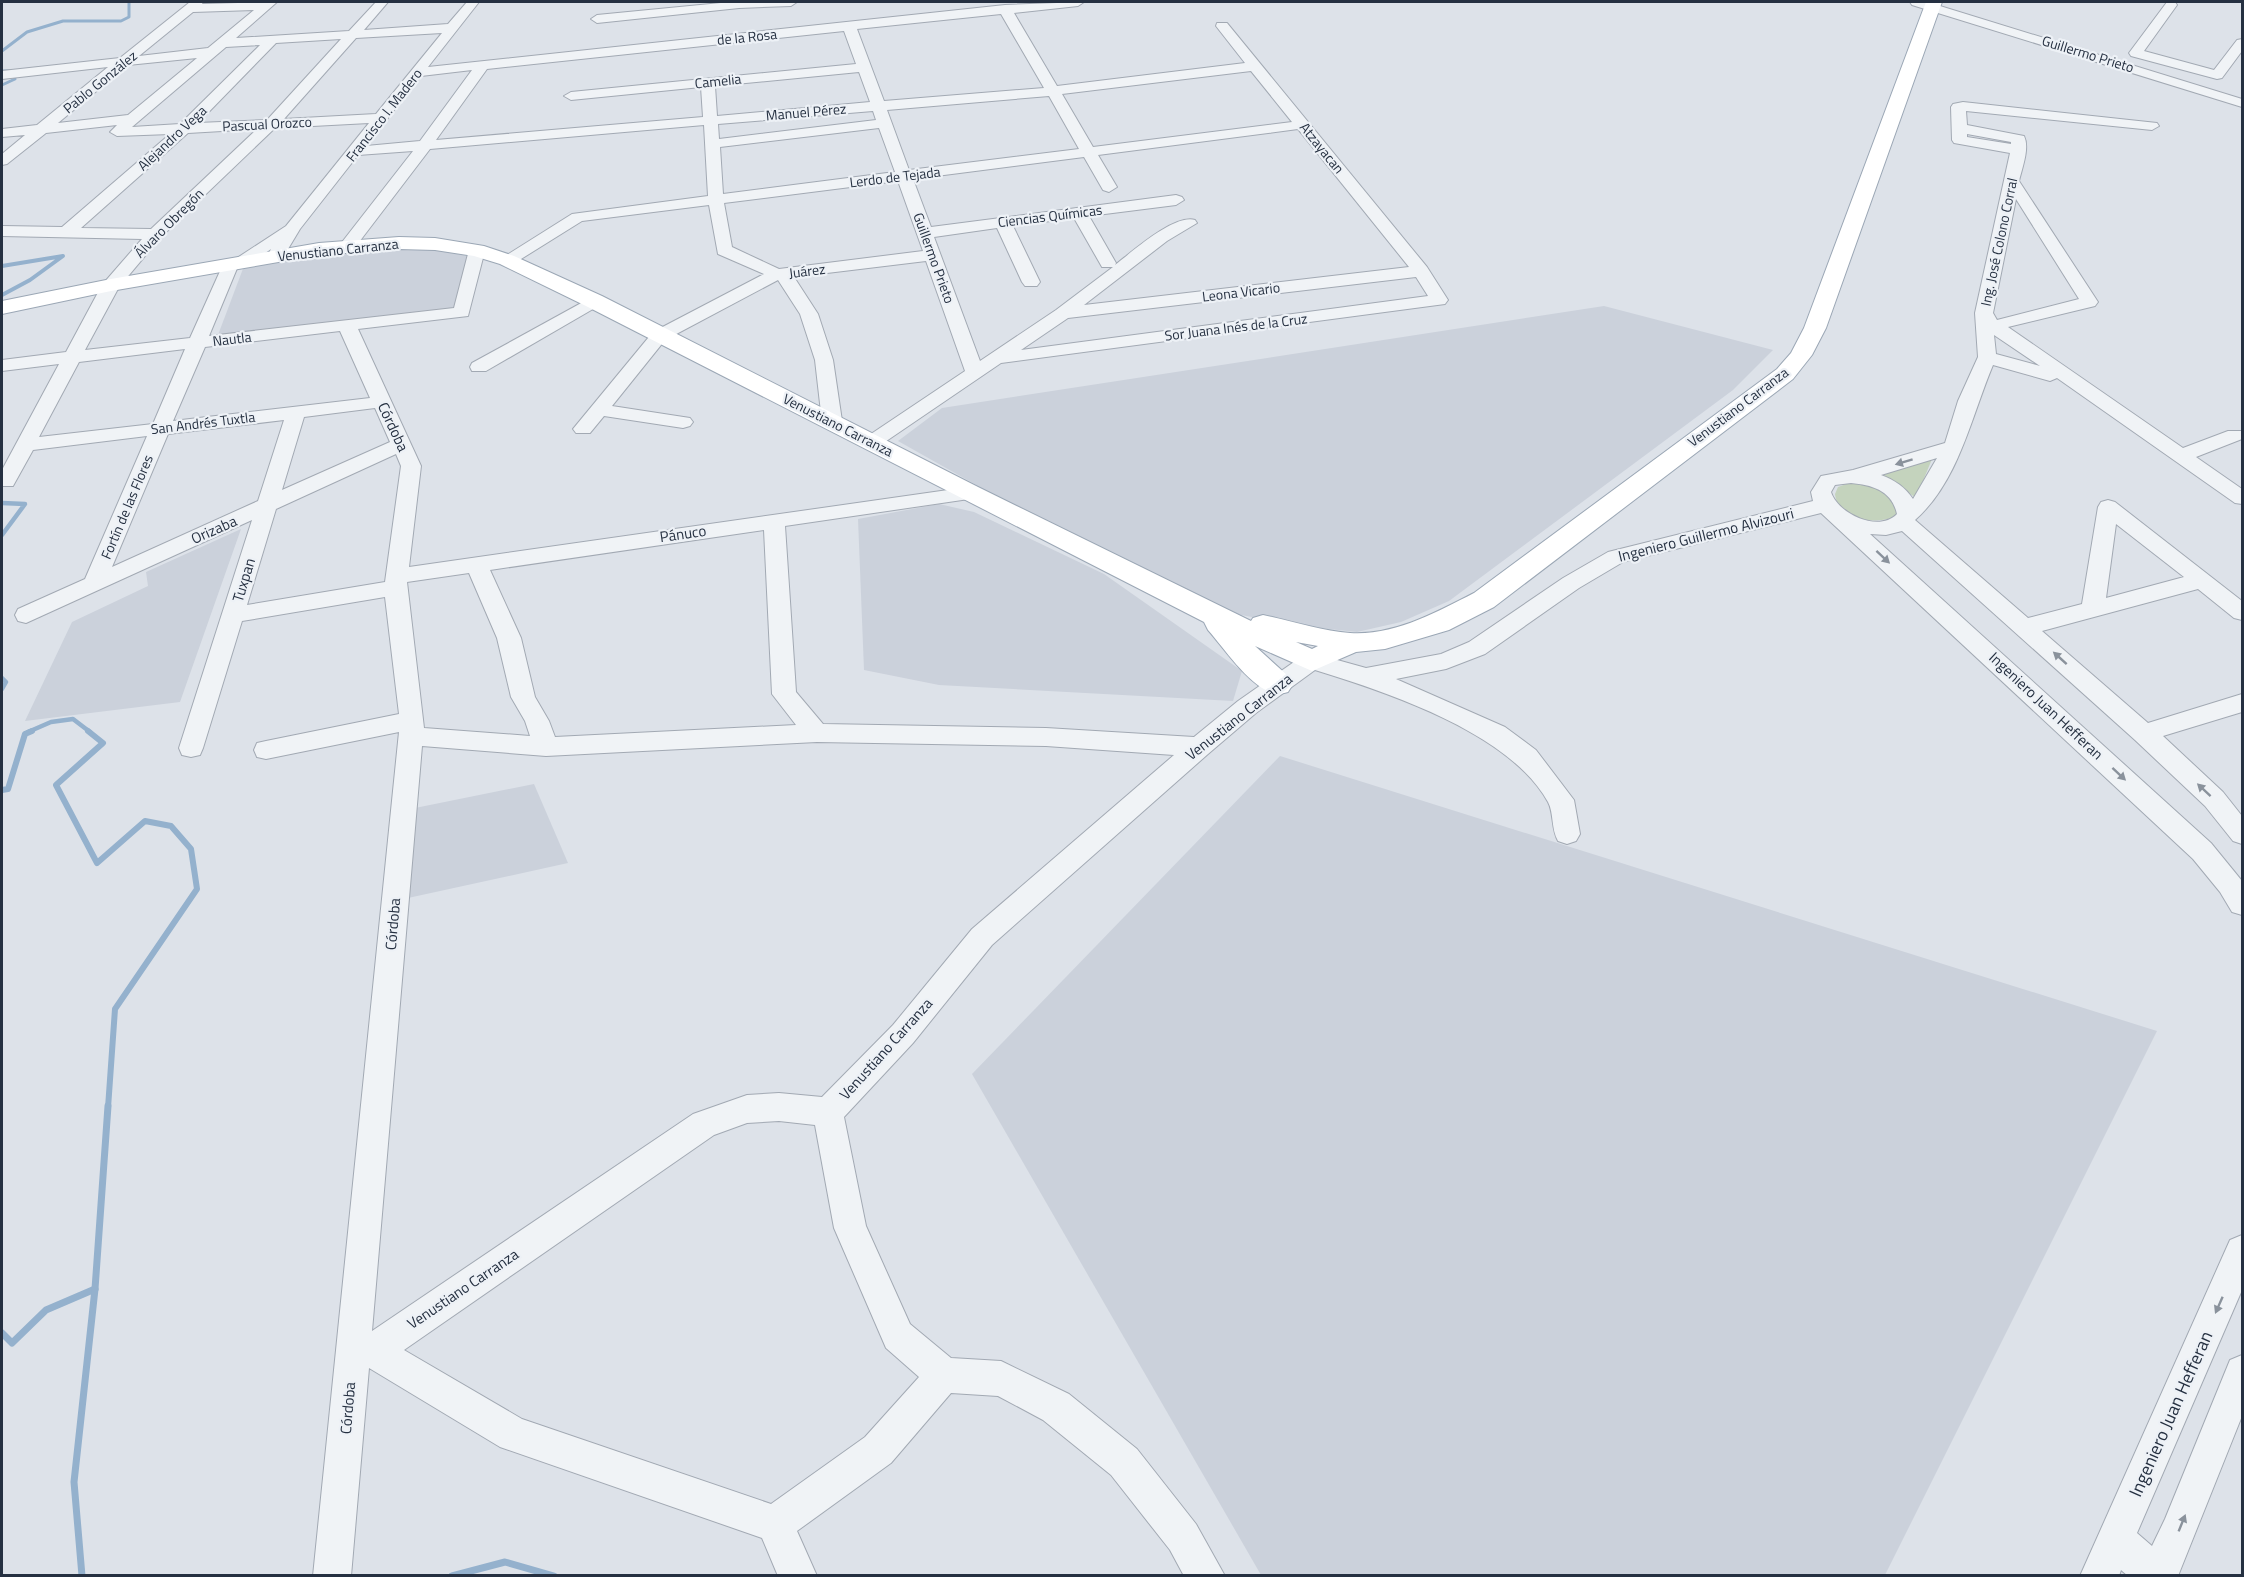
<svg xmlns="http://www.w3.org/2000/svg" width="2244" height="1577" viewBox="0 0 2244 1577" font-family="'Titillium Web',sans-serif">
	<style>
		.built { fill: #cbd1db }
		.green { fill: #c4d3bd }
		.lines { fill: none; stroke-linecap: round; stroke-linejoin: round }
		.stream-far4 { stroke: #94b1cd; stroke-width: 3 }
		.stream-far3 { stroke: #94b1cd; stroke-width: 4 }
		.stream-far2 { stroke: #94b1cd; stroke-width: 4.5 }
		.stream-far1 { stroke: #94b1cd; stroke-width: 6 }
		.stream { stroke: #94b1cd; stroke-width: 7 }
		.minor-casing { stroke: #a2a9b3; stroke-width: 2 }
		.major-casing { stroke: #9ba7b5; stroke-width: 2 }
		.minor { fill: #f0f3f6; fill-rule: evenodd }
		.major { fill: #fff; fill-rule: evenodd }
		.oneway { fill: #8a929c }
		.labels { text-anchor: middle; stroke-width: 4.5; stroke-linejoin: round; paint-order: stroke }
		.far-street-label { font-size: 14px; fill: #253041; stroke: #edf1f6 }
		.street-label { font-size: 15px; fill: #253041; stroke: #edf1f6 }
		.near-street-label { font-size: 18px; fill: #253041; stroke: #edf1f6 }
	</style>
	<rect width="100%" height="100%" fill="#dde2e9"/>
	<g class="built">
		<polygon points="413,246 479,258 468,306 218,335 244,266 320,253"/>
		<polygon points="1604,306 1773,350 1733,390 1449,601 1401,622 1357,632 1292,625 1231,613 1170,594 898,441 942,408"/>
		<polygon points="939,504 974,512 1104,574 1242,671 1233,701 939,685 864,670 858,519"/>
		<polygon points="241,529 180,702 25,721 72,622 148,586 146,572"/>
		<polygon points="1280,756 2157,1031 1885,1575 1261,1575 972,1074"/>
		<polygon points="534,784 568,863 408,898 415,808"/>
	</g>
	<g class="green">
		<polygon points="1932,459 1916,498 1882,474 1931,459"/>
		<path d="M1852 482 1885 489 1900 514C1881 526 1838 522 1835 494L1838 487Z"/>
	</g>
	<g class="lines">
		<g class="stream-far4">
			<polyline points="2,51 27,32 63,21 121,21 129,17 129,2"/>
			<polyline points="2,71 13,71 15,79 2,85"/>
		</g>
		<polyline class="stream-far3" points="2,266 63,256 30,280 2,295"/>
		<g class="stream-far2">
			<polyline points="2,503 25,504 2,535"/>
			<polyline points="2,678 6,682 2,689"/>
			<polyline points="28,732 51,722 73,719 90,732"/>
		</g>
		<g class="stream-far1">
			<polyline points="88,731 103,743 56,785 97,863 145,821 171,826 191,849 197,889 115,1009 108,1108"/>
			<polyline points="2,790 8,789 25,734 32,731"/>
		</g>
		<g class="stream">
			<polyline points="2,1333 12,1343 46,1310 95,1289"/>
			<polyline points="82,1576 74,1482 95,1289 108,1106"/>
			<polyline points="452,1576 505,1562 554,1576"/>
		</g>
		<defs>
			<g id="minor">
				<path d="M190 2H203L202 4 277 2 236 38 349 31 376 2H388L364 30 448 24 467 2H479L428 67 1005 5 1084 2 1078 6 1014 13 1057 86 1245 63 1216 26 1217 23H1227L1427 267 1448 300 1445 304 1001 363 879 446H865L862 442 865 438 965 371 926 261 794 277 818 314 833 360 842 421 839 425H825L822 421 815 360 800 314 778 280 665 340 612 406 690 418 693 422 690 426 683 428 604 416 590 433H576L573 429 653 332 764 274 718 254 709 205 582 221 513 264 507 265 499 260 572 214 708 196 704 125 430 149 353 250 347 251 339 246 413 151 358 155 300 229 282 259H270L268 255 271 249 247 266H238L209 336 454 308 469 250 477 245 485 250 468 316 358 329 421 466 409 567 969 487 976 488 979 493 976 498 969 499 785 526 796 692 823 724 1046 728 1194 737 1238 701 1304 655 1312 653 1366 668 1441 654 1469 642 1563 578 1608 552 1813 501 1811 492 1821 476 1853 470 1945 443 1958 401 1978 357 1975 313 2010 153 1954 143 1952 140 1951 107 1953 104 1963 102 2157 123 2159 126 2152 130 1966 111 1967 125 2024 136C2030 148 2022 168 2019 181L2098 302 2095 306 2008 327 2183 448 2228 431H2242V439L2196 457 2242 489V504L2235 503 2057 378 2050 381 1993 365C1971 417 1959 481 1915 520L2028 618 2082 604 2098 507 2101 502 2108 500 2115 502 2242 601V620L2234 618 2198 589 2042 631 2148 723 2242 694V712L2163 736 2223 792 2242 816V844L2233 841 2205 806 2135 740 1902 531 1886 535 1870 534 2211 843 2242 881V915L2232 912 2220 892 2193 859 1821 513 1623 562 1579 588 1485 654 1446 669 1396 679 1505 727 1536 750 1574 800 1580 834 1576 841 1567 844 1558 841C1551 829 1554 813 1548 802 1510 733 1387 692 1315 670L1256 713 1208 754 992 945 913 1043 844 1117 866 1226 910 1324 951 1358 1001 1361 1069 1394 1137 1449 1196 1524 1225 1576H1184L1170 1550 1111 1475 1043 1420 998 1396 951 1393 891 1463 797 1531 817 1576H778L762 1538 500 1447 369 1368 351 1576H313L399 732 266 759 257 757 254 750 257 743 266 741 399 714 385 597 242 621 203 748 200 755 191 757 182 755 179 748 252 520 26 623 18 621 15 615 18 609 85 579 147 436 33 450 13 486H2V470L59 364 2 371V360L66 352 102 285 142 239 2 236V226L62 227 170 134 117 136 110 132 117 125 46 133 7 164 2 165V154L25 135 2 137V129L37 125 108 67 2 79V71L120 58ZM254 10 208 48 139 56 193 12ZM1001 14 1044 88 884 101 857 29ZM844 31 856 64 571 92 564 96 571 100 701 87 703 117 436 140 487 69ZM442 33 376 114 284 119 356 38ZM341 39 267 120 198 123 276 43ZM260 45 180 124 132 127 226 47ZM197 58 128 115 58 123 128 65ZM472 70 420 141 366 146 421 76ZM1251 71 1292 122 1093 147 1062 94ZM859 72 870 102 717 116 715 86ZM1049 96 1079 149 909 170 887 110ZM873 111 876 120 719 139 718 124ZM369 123 286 226 234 260H225L190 338 85 350 119 287 161 237 275 128ZM879 128 895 172 723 194 720 147ZM257 129 151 229 81 228 188 133ZM1298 129 1409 267 1084 305 1167 241 1197 223 1195 220C1174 214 1132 252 1115 265L1116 263 1089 216 1176 205 1184 200 1182 197 1176 195 931 227 913 179 1084 157 1103 190 1109 192 1117 187 1098 155ZM1967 134 2011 142V144L1967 137ZM898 181 923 251 779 269 732 247 724 203ZM2016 199 2079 299 1997 320 1993 313ZM1074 218 1102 267H1113L1056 310 980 361 934 237 997 228 1022 282 1025 286H1037L1040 282 1013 226ZM1416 277 1428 296 1021 350 1068 318ZM340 331 370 398 173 421 205 347ZM1994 335 2040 366 1996 354ZM185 349 153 424 39 437 79 362ZM375 408 390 442 282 490 304 417ZM284 420 258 501 112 567 168 434ZM396 454 401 466 385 582 247 605 276 509ZM1937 458 1913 499C1905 487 1895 480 1881 475ZM1851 483C1873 485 1892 491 1897 514 1879 533 1838 514 1831 492L1835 485ZM2116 524 2184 577 2106 598ZM764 530 772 694 796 725 555 737 549 721 535 697 521 638 490 570ZM469 573 497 638 511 697 525 721 530 736 424 728 407 582ZM817 742 1046 746 1174 755 972 929 893 1025 822 1097 779 1093 747 1095 693 1114 372 1331 422 746 546 756ZM779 1121 815 1125 834 1228 886 1348 919 1377 865 1437 771 1504 522 1419 404 1350 714 1135 747 1123Z"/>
				<polygon points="731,2 797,2 791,6 739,8 597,23 591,19 597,15"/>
				<polygon points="1910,2 1927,2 2242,99 2242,107 1912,5"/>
				<polygon points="2167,2 2175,2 2177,5 2144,51 2214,70 2237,40 2242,39 2242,51 2222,78 2217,79 2131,56 2129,53"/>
				<polygon points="594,296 600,297 603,301 600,305 486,371 472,371 470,367 472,363"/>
				<polygon points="2242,1235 2242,1290 2137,1533 2152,1546 2165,1519 2230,1360 2242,1355 2242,1416 2178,1576 2128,1576 2121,1570 2119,1576 2080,1576 2230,1240"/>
			</g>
			<path id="major" d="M1926 2H1942L1826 328 1812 355 1793 379 1494 607 1449 630 1385 649 1356 652 1312 671 1255 646 1288 676 1293 684 1288 692C1281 694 1277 695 1270 692 1247 683 1224 648 1208 630L1204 622 586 306 500 264 474 256 435 250 399 249 319 255 111 291 2 314V301L111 279 319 243 399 237 435 238 484 246 514 256 602 296 978 487 1251 621 1253 618 1263 615C1291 621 1322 631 1350 633 1394 636 1437 612 1474 593L1777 369 1791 353 1804 328ZM1296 642 1318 646 1312 649Z"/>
		</defs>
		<use href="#minor" class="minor-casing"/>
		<use href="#major" class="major-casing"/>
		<use href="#minor" class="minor"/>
		<use href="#major" class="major"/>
	</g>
	<defs><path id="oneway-solid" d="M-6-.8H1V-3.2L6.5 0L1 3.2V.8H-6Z" transform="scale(1.5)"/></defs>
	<g class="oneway">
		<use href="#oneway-solid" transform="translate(1904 462) rotate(163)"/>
		<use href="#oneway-solid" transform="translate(1883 557) rotate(43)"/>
		<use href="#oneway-solid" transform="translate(2060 658) rotate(-138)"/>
		<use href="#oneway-solid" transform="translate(2119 774) rotate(43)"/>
		<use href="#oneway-solid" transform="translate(2204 790) rotate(-137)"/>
		<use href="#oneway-solid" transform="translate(2219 1305) rotate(114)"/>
		<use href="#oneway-solid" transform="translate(2182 1523) rotate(-68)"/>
	</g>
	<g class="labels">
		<g class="far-street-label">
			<text transform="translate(747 37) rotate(-6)" y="5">de la Rosa</text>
			<text transform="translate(2088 54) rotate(17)" y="5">Guillermo Prieto</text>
			<text transform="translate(718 81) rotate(-6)" y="5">Camelia</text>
			<text transform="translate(100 82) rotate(-39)" y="5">Pablo González</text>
			<text transform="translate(806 112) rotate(-5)" y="5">Manuel Pérez</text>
			<text transform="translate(384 115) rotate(-52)" y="5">Francisco I. Madero</text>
			<text transform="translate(267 124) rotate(-3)" y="5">Pascual Orozco</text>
			<text transform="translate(172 138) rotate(-43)" y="5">Alejandro Vega</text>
			<text transform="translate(1322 148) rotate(51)" y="5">Atzayacan</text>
			<text transform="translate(895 177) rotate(-7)" y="5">Lerdo de Tejada</text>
			<text transform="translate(1050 216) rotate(-7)" y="5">Ciencias Químicas</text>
			<text transform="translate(169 223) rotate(-45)" y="5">Álvaro Obregón</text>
			<text transform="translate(1999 242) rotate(-78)" y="5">Ing. José Colono Corral</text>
			<text transform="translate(338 250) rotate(-6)" y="5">Venustiano Carranza</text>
			<text transform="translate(934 258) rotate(70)" y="5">Guillermo Prieto</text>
			<text transform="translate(807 271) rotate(-7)" y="5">Juárez</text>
			<text transform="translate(1241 292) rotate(-7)" y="5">Leona Vicario</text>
			<text transform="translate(1236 327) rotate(-7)" y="5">Sor Juana Inés de la Cruz</text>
			<text transform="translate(232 339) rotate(-7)" y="5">Nautla</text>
			<text transform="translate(1738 407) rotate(-37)" y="5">Venustiano Carranza</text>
			<text transform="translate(203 423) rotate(-7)" y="5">San Andrés Tuxtla</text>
			<text transform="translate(838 425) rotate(27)" y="5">Venustiano Carranza</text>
			<text transform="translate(127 507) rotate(-67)" y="5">Fortín de las Flores</text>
		</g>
		<g class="street-label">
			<text transform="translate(393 427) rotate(65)" y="5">Córdoba</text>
			<text transform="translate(214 530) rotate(-24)" y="5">Orizaba</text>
			<text transform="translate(683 534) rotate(-8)" y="5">Pánuco</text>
			<text transform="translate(1706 535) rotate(-14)" y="5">Ingeniero Guillermo Alvizouri</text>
			<text transform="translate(244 580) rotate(-73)" y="5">Tuxpan</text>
			<text transform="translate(2046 706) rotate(43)" y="5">Ingeniero Juan Hefferan</text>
			<text transform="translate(1239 717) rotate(-38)" y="5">Venustiano Carranza</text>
			<text transform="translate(393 924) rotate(-85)" y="5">Córdoba</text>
			<text transform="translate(886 1049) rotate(-48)" y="5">Venustiano Carranza</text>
			<text transform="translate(463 1289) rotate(-34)" y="5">Venustiano Carranza</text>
			<text transform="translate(348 1408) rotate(-85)" y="5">Córdoba</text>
		</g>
		<g class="near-street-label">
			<text transform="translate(2171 1414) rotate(-66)" y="6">Ingeniero Juan Hefferan</text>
		</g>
	</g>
	<rect width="2244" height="1577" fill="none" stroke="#253041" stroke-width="6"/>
</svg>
